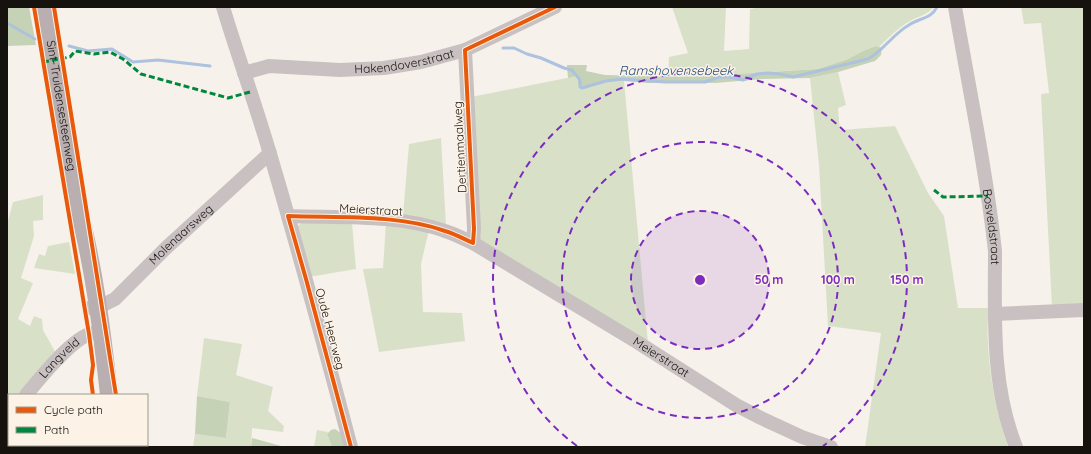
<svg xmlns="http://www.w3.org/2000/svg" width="1091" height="454" viewBox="0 0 1091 454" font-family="Quicksand,sans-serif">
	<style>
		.green { fill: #d8e1c8 }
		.forest { fill: #c6d2b5 }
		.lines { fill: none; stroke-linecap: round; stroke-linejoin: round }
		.stream { stroke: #acc2de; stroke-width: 3 }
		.minor { stroke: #c9c1c1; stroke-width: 14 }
		.major { stroke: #baafb0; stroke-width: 18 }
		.quiet { stroke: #00873e; stroke-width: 3; stroke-dasharray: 6 3; stroke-linecap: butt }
		.cycleway-casing { stroke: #fcf2e6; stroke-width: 6 }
		.cycleway { stroke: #e8590c; stroke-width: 4 }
		.ring { fill: none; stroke: #7b2cbf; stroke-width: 2; stroke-dasharray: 7 5 }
		.labels { text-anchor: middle; stroke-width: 3; stroke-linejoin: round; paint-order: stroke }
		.street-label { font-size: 12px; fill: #16130f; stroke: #fcf2e6 }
		.water-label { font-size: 13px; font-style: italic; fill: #1f4c80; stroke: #fcf2e6 }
		.centre { fill: #7b2cbf; stroke: #fcf2e6; stroke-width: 2 }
		.ring-label { font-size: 12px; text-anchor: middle; font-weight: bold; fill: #7b2cbf; stroke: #fcf2e6; stroke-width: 3; stroke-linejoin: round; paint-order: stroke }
	</style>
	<rect width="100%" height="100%" fill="#f7f1eb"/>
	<g class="green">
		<path d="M672 7H726L724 51 749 49 750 9 761 7H934C927 15 919 16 910 21 898 28 889 37 879 47L876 46 863 51 848 59 818 69 689 77 668 76 669 57 688 53Z"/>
		<polygon points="1021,7 1084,7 1084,308 1052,307 1041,94 1049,93 1041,23 1024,24"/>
		<path d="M838 72 846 105 838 108 840 130 895 126 928 193 944 216 958 308H989C988 319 987 331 988 342 989 375 997 416 1008 447H865L881 333 828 326 819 165 810 78Z"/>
		<polygon points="577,76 579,88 607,82 624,81 648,343 478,239 471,97"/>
		<polygon points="441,138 446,225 403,215 409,144"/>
		<polygon points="43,195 43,220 33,221 34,236 21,278 33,283 18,319 30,326 34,316 42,319 43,330 57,355 22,389 18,395 9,395 9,407 7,410 7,221 8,221 13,202"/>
		<polygon points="301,223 352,223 356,269 309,277 297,227"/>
		<polygon points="386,223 429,230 421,264 423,312 462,313 465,341 379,352 363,269 383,268"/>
		<polygon points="69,242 75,274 34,268 39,254 45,256 48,246"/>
		<polygon points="204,338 242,344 236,375 273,387 268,411 284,426 283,432 252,428 251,447 193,447 195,434 226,438 230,402 197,396"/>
		<polygon points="317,430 328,432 327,434 332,447 314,447"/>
	</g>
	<g class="forest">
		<polygon points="7,7 29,7 36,45 7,46"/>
		<polygon points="876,46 882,48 881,55 875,61 838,72 810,78 763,79 715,83 648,83 624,81 607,82 579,88 577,76 568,78 567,65 587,65 586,71 605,75 689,77 818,69 848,59 863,51"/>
		<polygon points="197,396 230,402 226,438 195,434"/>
		<polygon points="335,429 341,433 345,447 332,447 327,434 331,430"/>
		<polygon points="252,438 285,447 251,447"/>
	</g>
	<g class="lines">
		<g class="stream">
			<polyline points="7,23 35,39"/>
			<polyline points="69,46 88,51 112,49 133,62 158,60 210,66"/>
			<path d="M503 48H514L527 54 541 58 564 68 572 70 580 80V87L582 88 606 81 621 79 665 82H705L719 77H729L743 80 757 74 768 73 780 74 793 77 868 59C884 50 893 34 909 25 919 18 931 19 937 7"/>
		</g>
		<g class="minor">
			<path d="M223 7C238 57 256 105 270 154 299 251 325 349 351 447"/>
			<path id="s1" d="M955 7C969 88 986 169 995 251 995 316 991 385 1016 447"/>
			<polyline points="465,50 474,229 473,243"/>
			<path id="s2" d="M244 73 269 66 340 70 384 68 421 62 465 50 555 7"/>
			<path id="s3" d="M288 216C338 218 398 214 445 231 455 234 464 239 473 243L637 342 736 405 761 418 802 437 831 447"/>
			<path id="s4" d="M89 308 101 306 115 299 166 248 270 153"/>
			<polyline points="995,314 1084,310"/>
			<path id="s5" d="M26 395C40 378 69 342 89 334 93 333 97 332 101 331"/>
			<polyline points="7,422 9,419"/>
		</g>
		<g class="major">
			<path id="s6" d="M45 7 77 203C94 266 102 331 109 395"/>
			<polyline points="114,445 114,447"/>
		</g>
		<g class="quiet">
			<polyline points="43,62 70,57 75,51 94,54 110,52 123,59 141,74 228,98 250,92"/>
			<polyline points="934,190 943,197 988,196"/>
		</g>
		<defs>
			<g id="cycleway">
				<polyline points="34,7 89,334 93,365 91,380 93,395"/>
				<polyline points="54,7 116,395"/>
				<path d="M351 447 306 279 288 216C338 218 398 214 445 231 455 234 464 239 473 243L474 229 465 50 555 7"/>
			</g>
		</defs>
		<use href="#cycleway" class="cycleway-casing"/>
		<use href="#cycleway" class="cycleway"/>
	</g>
	<circle cx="700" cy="280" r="69" fill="#7b2cbf" fill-opacity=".12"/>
	<g class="ring">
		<circle cx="700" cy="280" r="69"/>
		<circle cx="700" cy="280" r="138"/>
		<path d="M577 446A207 207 0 1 1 823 446"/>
	</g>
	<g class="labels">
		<g class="street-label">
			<text dy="4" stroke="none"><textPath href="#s2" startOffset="162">Hakendoverstraat</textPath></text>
			<text dy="4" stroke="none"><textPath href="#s6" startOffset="100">Sint-Truidensesteenweg</textPath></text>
			<text transform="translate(460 147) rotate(-93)" y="4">Dertienmaalweg</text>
			<text transform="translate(371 210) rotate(3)" y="4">Meierstraat</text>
			<text dy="4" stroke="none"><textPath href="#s1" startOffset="223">Bosveldstraat</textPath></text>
			<text dy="4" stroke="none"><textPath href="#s4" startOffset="120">Molenaarsweg</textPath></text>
			<text transform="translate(330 329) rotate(75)" y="4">Oude Heerweg</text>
			<text dy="4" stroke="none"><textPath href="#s3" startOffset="409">Meierstraat</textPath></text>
			<text dy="4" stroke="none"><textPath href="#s5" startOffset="50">Langveld</textPath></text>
		</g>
		<g class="water-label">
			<text x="676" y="75">Ramshovensebeek</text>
		</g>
	</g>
	<circle cx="700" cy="280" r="6" class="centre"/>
	<g class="ring-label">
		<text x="769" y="284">50 m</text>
		<text x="838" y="284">100 m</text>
		<text x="907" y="284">150 m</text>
	</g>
	<rect width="1091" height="454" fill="none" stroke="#16130f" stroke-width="16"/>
	<rect x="8" y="394" width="140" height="52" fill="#fcf2e6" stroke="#a09990"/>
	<rect x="16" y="407" width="20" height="6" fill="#e8590c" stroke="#a09990"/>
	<text x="44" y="414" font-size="12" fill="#16130f">Cycle path</text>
	<rect x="16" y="427" width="20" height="6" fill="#00873e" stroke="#a09990"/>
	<text x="44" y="434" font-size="12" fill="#16130f">Path</text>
</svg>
